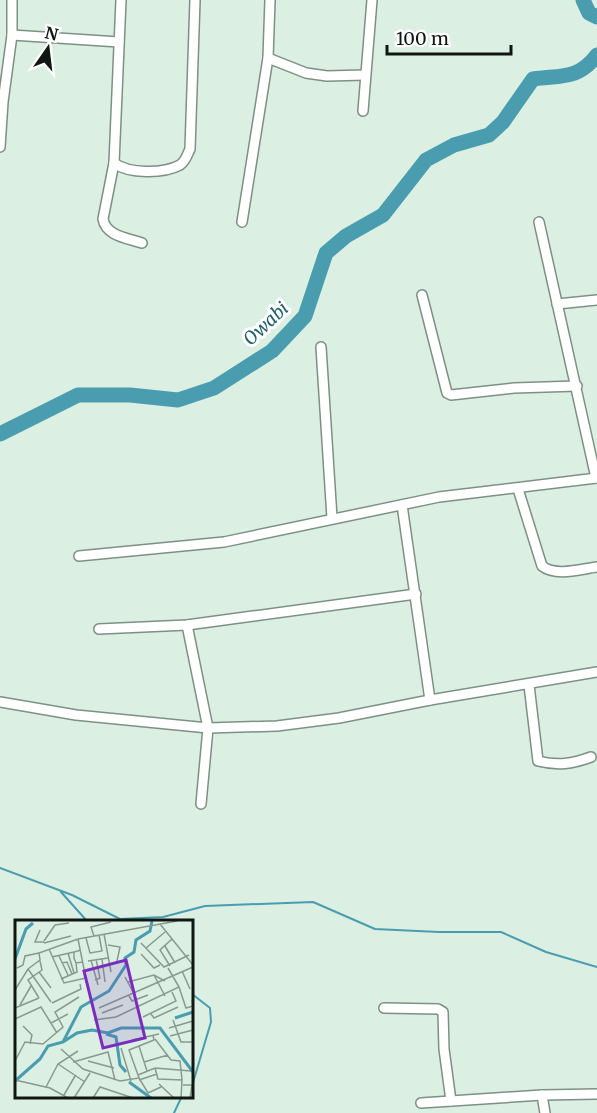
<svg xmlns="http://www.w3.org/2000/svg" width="597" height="1113" viewBox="0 0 597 1113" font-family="Merriweather,serif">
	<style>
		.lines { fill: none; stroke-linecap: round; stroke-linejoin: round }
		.stream { stroke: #4a9caf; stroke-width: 2 }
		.river { stroke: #4a9caf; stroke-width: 15 }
		.minor-casing { stroke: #7d9084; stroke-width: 12 }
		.minor { stroke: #fff; stroke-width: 9 }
		.labels { text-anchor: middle; stroke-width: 6; stroke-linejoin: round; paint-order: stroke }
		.water-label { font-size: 18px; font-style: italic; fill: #1e606f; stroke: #fff }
		.inset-river { fill: none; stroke: #4a9caf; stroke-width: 3 }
		.inset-road { fill: none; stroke: #8a9990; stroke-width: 1.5 }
		.view { fill: #7b2cbf; fill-opacity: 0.15; stroke: #7b2cbf; stroke-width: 3 }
		.inset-edge { fill: none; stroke: #101713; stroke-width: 3 }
	</style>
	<rect width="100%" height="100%" fill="#dbf0e3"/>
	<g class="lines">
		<g class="stream">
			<polyline points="0,868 72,895 120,919 163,917 205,906 313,902 375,929 439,932 501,932 546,952 597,967"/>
			<polyline points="61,892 87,921"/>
			<polyline points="192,994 210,1008 211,1022 192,1086"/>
			<polyline points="174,1113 182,1096"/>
		</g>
		<g class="river">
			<polyline points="583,0 589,13 597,17"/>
			<path d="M0 434 78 395H130L178 400 214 388 272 351 305 316 326 253 346 236 383 215 426 160 454 145 489 135 503 122 533 79C561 75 578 80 597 55"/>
		</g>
		<defs>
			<g id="minor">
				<path d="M121 0 114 163 103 219C106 236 127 238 142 243"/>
				<polyline points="12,35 119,42"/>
				<polyline points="268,58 306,73 327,76 365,75"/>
				<polyline points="363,111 372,0"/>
				<polyline points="0,147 3,102 12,35 12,0"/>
				<path d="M114 163C129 174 163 174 180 165 186 161 187 155 190 149L195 0"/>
				<polyline points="242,222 268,58 270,0"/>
				<polyline points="539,222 596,478"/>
				<polyline points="422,295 447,393 451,395 514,388 577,386"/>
				<polyline points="557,304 597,300"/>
				<polyline points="321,347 332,518"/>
				<path d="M518 489 542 566C556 577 581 569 597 567"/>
				<polyline points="402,505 430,700"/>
				<polyline points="79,556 224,542 439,497 597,478"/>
				<polyline points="187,625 208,728 201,804"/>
				<polyline points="99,629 187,625 416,594"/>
				<path d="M529 685 538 761C558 766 572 764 591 757"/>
				<polyline points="0,702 76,715 208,728 277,726 339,718 430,700 597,672"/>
				<polyline points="384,1008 438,1009 443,1012 444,1049 451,1101"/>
				<polyline points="542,1095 545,1113"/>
				<polyline points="421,1103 542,1095 597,1094"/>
			</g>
		</defs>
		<use href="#minor" class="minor-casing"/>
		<use href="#minor" class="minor"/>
	</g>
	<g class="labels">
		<g class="water-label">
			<text transform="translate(266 324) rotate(-43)" y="6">Owabi</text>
		</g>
	</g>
	<g transform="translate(15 920)">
		<rect width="178" height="178" fill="#dbf0e3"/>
		<path class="inset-river" d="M0 39 11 9 18 3M160 98 178 92M91 114 101 117 105 145 111 152M48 122 62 113 77 110 93 113 106 108H145L178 152M0 161 25 139 33 126 48 122 66 87 94 71 111 45 110 38 119 32 121 20 135 11 137 1M114 162 136 178"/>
		<path class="inset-road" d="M145 4 178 45M25 10 20 22H29M89 14 96 52M79 16 76 7 96 2M71 18 75 33 87 31 84 15M63 19 73 69M29 21 40 5 54 3M29 23 56 16M126 23 149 47 174 35M93 25 105 27 102 41M150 26 160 43M131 28 150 12M34 29 49 63 71 58M66 30 59 32V38L61 43 68 42M53 33 59 53M126 34 139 48 145 45M44 36 53 55M37 37 59 32M87 39 90 62M76 40 83 65M73 41 93 38M47 43 52 42 57 54M155 46 145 30 157 19M2 48 8 45 10 36 24 33M13 49 36 82M167 51 175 69M24 52 36 68M139 55 150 76M110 57 119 74M46 59 62 52 61 43M80 60 85 58 81 39M113 62 139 55 150 61M164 67 171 88 178 86 177 80M0 70 13 49 25 40 24 33 63 19 162 1M114 76 117 81 133 75M24 78 13 60 27 50 25 41M37 83 66 69 65 64M5 85 16 66M0 88 24 78M84 88 178 47M87 93 108 85M136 94 139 98 163 87M128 97 161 81 157 72M0 99 26 87 42 113M79 100 101 97 164 67 153 48M158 100 166 122H178M36 103 53 94M8 106 17 115 15 124M154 108 178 101M155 116 178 110M140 119 156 140 165 141 167 160M117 120 144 114M124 126 132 151M106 128 116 161M46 129 68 149 105 161 124 158 123 155 140 148 143 159 167 160 166 178M0 141 10 122 28 124 48 107 40 92 64 77M73 141 99 148M58 142 93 132 100 160M129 142 153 135M43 144 70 162M140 148 176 151M123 155 114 130 139 120 138 115M124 158 133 173 146 167M0 160 35 168 53 178M124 160 142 154M144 164 159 178M168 165H177L175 178M31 167 43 144 63 131M49 175 60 156M59 178 75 153M78 178 85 167 118 178"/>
		<path class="view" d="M111 40 130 118 88 128 69 51Z"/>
		<rect width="178" height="178" class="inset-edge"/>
	</g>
	<g transform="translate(48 48) rotate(14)" stroke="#ffffff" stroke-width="4.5" paint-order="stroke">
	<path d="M0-4.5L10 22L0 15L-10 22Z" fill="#101713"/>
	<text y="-9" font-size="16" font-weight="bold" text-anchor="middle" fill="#101713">N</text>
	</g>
	<path d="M387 45v9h124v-9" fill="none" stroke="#101713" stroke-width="3"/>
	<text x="396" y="45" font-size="18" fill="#101713" stroke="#ffffff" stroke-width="4.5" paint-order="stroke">100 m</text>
</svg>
